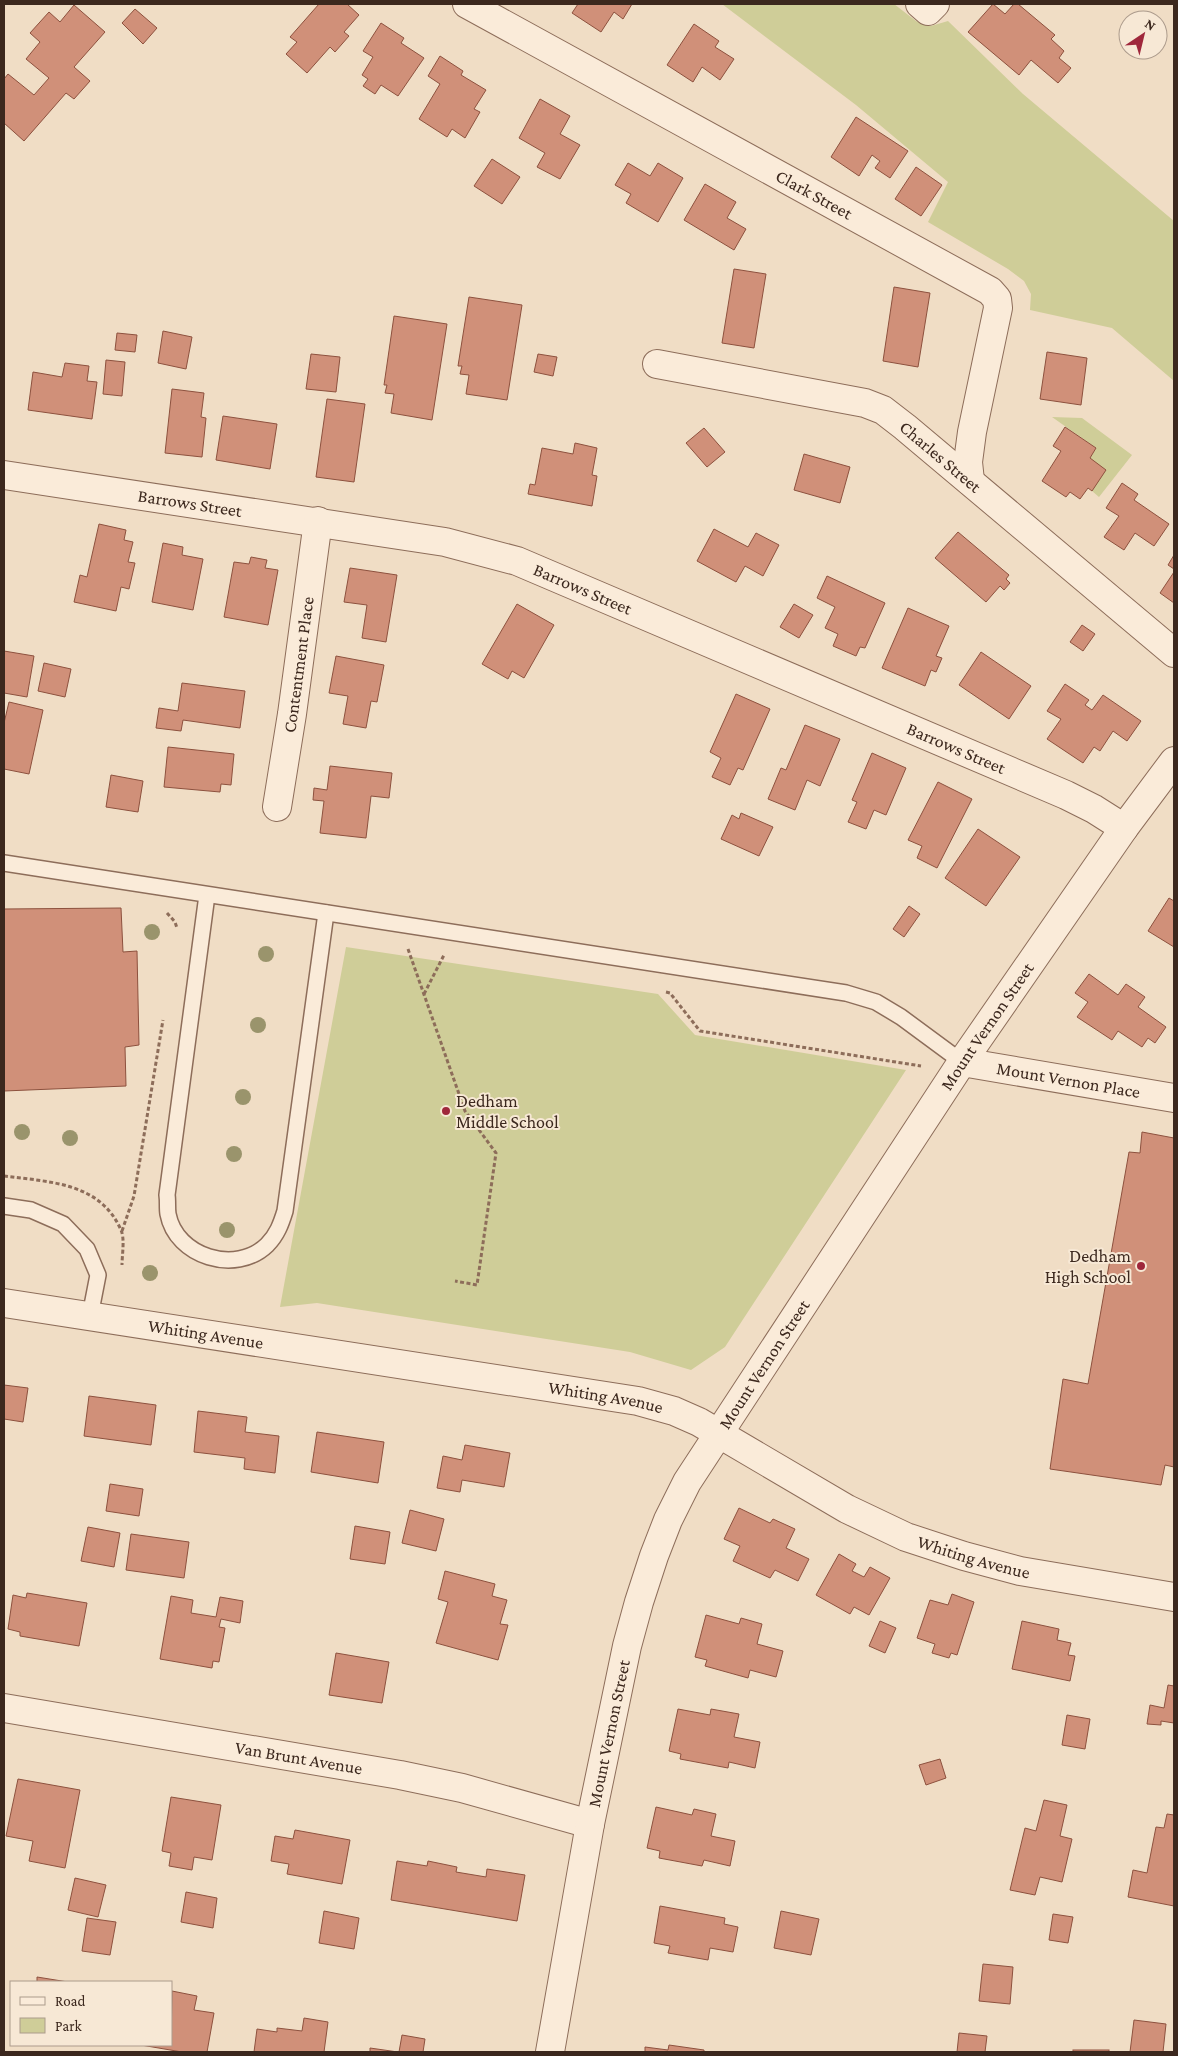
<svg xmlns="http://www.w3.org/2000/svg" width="1178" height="2056" viewBox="0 0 1178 2056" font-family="'Crimson Pro',serif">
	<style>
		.green { fill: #cfcd98 }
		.building { fill: #d09079; stroke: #8d513e }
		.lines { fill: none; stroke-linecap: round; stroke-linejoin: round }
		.service-casing { stroke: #8d6d5a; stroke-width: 18 }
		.minor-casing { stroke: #8d6d5a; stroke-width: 30 }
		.tertiary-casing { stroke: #8d6d5a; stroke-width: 30 }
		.path { stroke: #8d6d5a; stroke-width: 3; stroke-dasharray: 4 2.5; stroke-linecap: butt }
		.service { stroke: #faebd9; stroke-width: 15 }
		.minor { stroke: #faebd9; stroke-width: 28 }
		.tertiary { stroke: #faebd9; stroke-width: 28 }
		.tree { fill: #9a946c }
		.poi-dot { fill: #9f273b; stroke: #f7e8d5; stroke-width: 2 }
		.labels { text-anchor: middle; stroke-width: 4; stroke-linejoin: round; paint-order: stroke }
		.street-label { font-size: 18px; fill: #3c281e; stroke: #f7e8d5 }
		.poi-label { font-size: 18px; fill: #3c281e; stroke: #f7e8d5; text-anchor: start }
	</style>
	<rect width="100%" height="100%" fill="#f0ddc5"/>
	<g class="green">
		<polygon points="722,4 894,4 916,21 931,26 948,21 1023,94 1174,221 1174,381 1112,328 1030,310 1031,294 1024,281 1008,269 928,222 948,182 856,105"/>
		<polygon points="1052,417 1082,418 1132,455 1099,497 1092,491 1090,458 1096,448"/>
		<polygon points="346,947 658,994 695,1035 906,1070 725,1347 691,1370 630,1352 317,1303 280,1307"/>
	</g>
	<g class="building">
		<polygon points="319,4 347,4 359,15 344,32 349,36 335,52 330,47 307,73 286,54 297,42 290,37"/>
		<polygon points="578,4 632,4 623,19 614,12 601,32 572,13"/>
		<polygon points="993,4 1005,14 1014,4 1018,4 1055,35 1051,39 1064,51 1059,58 1071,68 1058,83 1031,60 1019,75 968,32"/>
		<polygon points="74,5 105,32 74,67 90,81 74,99 66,93 24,141 4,123 4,79 8,74 34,95 49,78 26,59 40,42 30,33 49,12 60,22"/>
		<polygon points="135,9 157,28 143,44 122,23"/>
		<polygon points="381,23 404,38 401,43 424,58 398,96 381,85 375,94 363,86 368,79 362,75 373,57 363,51"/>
		<polygon points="694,24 719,41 715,47 734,59 720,80 702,67 693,82 667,65"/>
		<polygon points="440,56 463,71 461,75 486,90 474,109 480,112 465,138 452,129 447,137 419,119 440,84 428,76"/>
		<polygon points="540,99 570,116 560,134 580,145 560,179 537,167 545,153 519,138"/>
		<polygon points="856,117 908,151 890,178 875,168 880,161 872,155 859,176 831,157"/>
		<polygon points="492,159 520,177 502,204 474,186"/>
		<polygon points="628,163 650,176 658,163 683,178 658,222 626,203 631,194 615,185"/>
		<polygon points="916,167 942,185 921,216 895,199"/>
		<polygon points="705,184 736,202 727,218 746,229 734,250 684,220"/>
		<polygon points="734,269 766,274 754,348 722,343"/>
		<polygon points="894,287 930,293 918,367 883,361"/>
		<polygon points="469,297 522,305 507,400 466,394 469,375 460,374 462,366 458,366"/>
		<polygon points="394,316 447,324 432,420 391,413 394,394 385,393 387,385 384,385"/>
		<polygon points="163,331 192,337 186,369 158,363"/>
		<polygon points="117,333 137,335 135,352 115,350"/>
		<polygon points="1047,352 1087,358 1081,405 1040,399"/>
		<polygon points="311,354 340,357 336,392 306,389"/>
		<polygon points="538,354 557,357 553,376 534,372"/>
		<polygon points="106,360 125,362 122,396 103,394"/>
		<polygon points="65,363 89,366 87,381 97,382 92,419 28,410 33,372 62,377"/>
		<polygon points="172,389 204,393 201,417 206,418 202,457 165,453"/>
		<polygon points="327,399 365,404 354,482 316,477"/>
		<polygon points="223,416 277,424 270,469 216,460"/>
		<polygon points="1065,427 1096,448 1090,458 1106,470 1092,491 1088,488 1080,499 1070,492 1066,497 1042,481 1061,451 1053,446"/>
		<polygon points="704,428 725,452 707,467 686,443"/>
		<polygon points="575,443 597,448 592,475 597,476 592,506 528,494 530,484 535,485 542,448 573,454"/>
		<polygon points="804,454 850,467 840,503 794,490"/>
		<polygon points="1122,483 1138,494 1134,500 1169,524 1154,546 1135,533 1124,550 1104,537 1119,516 1106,508"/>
		<polygon points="99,524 126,530 124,540 133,542 128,562 135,563 129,589 121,587 116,611 74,602 80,575 87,577"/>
		<polygon points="714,529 748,547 756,533 779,545 763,576 745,566 736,582 697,561"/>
		<polygon points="958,532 1009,575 1006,579 1010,583 1004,590 1000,586 986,602 935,558"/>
		<polygon points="163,543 183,547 182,555 203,559 193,610 152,602"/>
		<polygon points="1174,555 1174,569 1168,565"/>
		<polygon points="251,557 267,560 265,568 278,570 268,625 224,617 234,562 249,564"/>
		<polygon points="350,568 397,575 386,642 362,638 367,605 344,602"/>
		<polygon points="1174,572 1174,603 1160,593"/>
		<polygon points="827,576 885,603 865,648 860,647 856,656 833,646 838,634 825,628 835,607 817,598"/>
		<polygon points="517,604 554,625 524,678 512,671 508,679 482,664"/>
		<polygon points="794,604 813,615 799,638 780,627"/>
		<polygon points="908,608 949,626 936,656 942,658 936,672 931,670 925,686 882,668"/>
		<polygon points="1082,625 1095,634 1083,651 1070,642"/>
		<polygon points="4,651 34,656 27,697 4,693"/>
		<polygon points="981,652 1031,686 1009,719 959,685"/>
		<polygon points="336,656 384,665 377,702 371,701 366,728 343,724 348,696 329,693"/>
		<polygon points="44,663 71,669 65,697 38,691"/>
		<polygon points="182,683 245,691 240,728 183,720 181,731 156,728 159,708 178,711"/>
		<polygon points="1065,684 1089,700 1085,705 1092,710 1103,695 1141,721 1127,741 1113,731 1100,751 1094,747 1083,763 1047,739 1061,719 1047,711"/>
		<polygon points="736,694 770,709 743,770 738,768 730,785 712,777 721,758 710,752"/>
		<polygon points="9,702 43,710 29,774 4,769 4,723"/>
		<polygon points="805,725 840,739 820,786 807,780 795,810 768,799 781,768 786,770"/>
		<polygon points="168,747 234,754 231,785 221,784 220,792 164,787"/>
		<polygon points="872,753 906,768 886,815 874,810 866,829 848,822 857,802 852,800"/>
		<polygon points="330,766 392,773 389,798 371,796 366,838 320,833 324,801 313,800 314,788 327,790"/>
		<polygon points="111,775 143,781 138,812 106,807"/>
		<polygon points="938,782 972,799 937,868 917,858 922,846 908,840"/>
		<polygon points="741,813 773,827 759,856 721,839 732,815 739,819"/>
		<polygon points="978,829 1020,857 986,906 945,878"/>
		<polygon points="1169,898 1174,901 1174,947 1148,931"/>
		<polygon points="909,906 920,914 904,937 893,929"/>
		<polygon points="121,908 123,952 137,951 139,1045 125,1047 126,1086 4,1091 4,909"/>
		<polygon points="1089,974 1118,995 1126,984 1145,997 1138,1007 1166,1027 1155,1043 1148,1038 1142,1047 1118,1031 1112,1040 1077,1017 1088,1002 1075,993"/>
		<polygon points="1142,1132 1174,1138 1174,1467 1165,1465 1161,1485 1050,1469 1063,1379 1088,1384 1129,1152 1140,1153"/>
		<polygon points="4,1385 28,1388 23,1422 4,1419"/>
		<polygon points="89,1396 156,1405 151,1445 84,1436"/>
		<polygon points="198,1411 247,1417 245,1432 279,1436 275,1473 244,1469 245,1458 194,1452"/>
		<polygon points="317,1432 384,1442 378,1483 311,1472"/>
		<polygon points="465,1445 510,1453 504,1487 462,1480 460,1492 437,1488 443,1456 462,1460"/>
		<polygon points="110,1484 143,1489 139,1516 106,1511"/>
		<polygon points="739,1508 770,1523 773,1519 795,1529 786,1548 809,1559 798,1581 775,1570 770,1578 733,1561 740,1546 724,1539"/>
		<polygon points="410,1510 444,1519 436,1551 402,1543"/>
		<polygon points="355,1526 390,1532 385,1564 350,1559"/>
		<polygon points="88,1527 120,1533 114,1567 81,1561"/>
		<polygon points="131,1534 189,1542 184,1578 126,1570"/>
		<polygon points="839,1554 856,1564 852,1571 864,1577 870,1567 890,1578 869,1615 854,1607 850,1614 816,1595"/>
		<polygon points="445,1571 495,1584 492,1596 507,1600 500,1624 508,1625 498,1660 436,1643 448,1602 438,1599"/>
		<polygon points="27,1593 87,1603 79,1646 20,1636 20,1632 8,1629 13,1595 26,1598"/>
		<polygon points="952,1594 974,1602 957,1655 951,1653 949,1658 932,1653 935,1644 917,1638 930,1600 948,1605"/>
		<polygon points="171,1596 193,1600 191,1613 216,1617 220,1597 243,1601 240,1623 221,1619 219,1627 225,1628 219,1662 213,1661 212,1668 160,1659"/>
		<polygon points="706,1615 739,1624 741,1618 762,1624 757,1644 783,1651 776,1677 750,1670 748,1678 705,1666 707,1660 695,1657"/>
		<polygon points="880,1621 896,1628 885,1653 869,1646"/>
		<polygon points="1022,1621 1059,1629 1057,1640 1071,1643 1068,1655 1075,1656 1070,1681 1012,1669"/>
		<polygon points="336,1653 389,1662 382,1703 329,1695"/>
		<polygon points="1168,1685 1174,1686 1174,1723 1161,1721 1161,1725 1147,1724 1150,1705 1164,1708"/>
		<polygon points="678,1709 710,1715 711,1709 739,1714 734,1737 760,1742 755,1768 729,1762 728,1768 680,1759 681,1754 669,1751"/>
		<polygon points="1067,1715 1090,1719 1085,1749 1062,1745"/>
		<polygon points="940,1759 946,1778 926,1785 919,1765"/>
		<polygon points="18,1779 80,1790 65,1868 29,1861 33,1841 6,1836"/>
		<polygon points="171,1797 221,1805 212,1860 194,1857 192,1870 169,1866 171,1853 162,1851"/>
		<polygon points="1044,1800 1067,1805 1060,1836 1072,1839 1062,1882 1040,1877 1035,1895 1010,1890 1025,1828 1036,1831"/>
		<polygon points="656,1807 692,1815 694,1809 716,1814 711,1836 735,1841 730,1866 704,1860 702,1866 659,1858 660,1851 647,1848"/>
		<polygon points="1167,1814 1174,1815 1174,1906 1128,1897 1133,1870 1147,1873 1156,1827 1164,1828"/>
		<polygon points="295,1830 350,1840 342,1884 287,1874 289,1864 271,1861 275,1836 293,1839"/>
		<polygon points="397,1861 427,1866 428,1861 457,1867 456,1872 486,1877 487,1869 525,1875 517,1921 391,1900"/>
		<polygon points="75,1878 106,1885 98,1917 68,1910"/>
		<polygon points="186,1892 217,1898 213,1928 181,1922"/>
		<polygon points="660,1906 725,1918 724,1924 738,1927 733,1952 710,1948 708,1960 668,1953 670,1946 654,1943"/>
		<polygon points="324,1911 359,1918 354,1949 319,1943"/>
		<polygon points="781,1911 819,1919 811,1955 774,1948"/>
		<polygon points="1053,1914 1073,1917 1068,1943 1049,1940"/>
		<polygon points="87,1918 116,1922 110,1955 82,1951"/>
		<polygon points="983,1964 1013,1967 1010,2004 979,2001"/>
		<polygon points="37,1977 68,1982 37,1982"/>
		<polygon points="172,1991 197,1996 194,2010 214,2013 207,2052 182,2052 141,2045 171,2045"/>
		<polygon points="304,2018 328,2022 324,2052 254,2052 257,2029 277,2032 277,2028 302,2031"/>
		<polygon points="1134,2020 1166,2024 1163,2052 1130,2052"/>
		<polygon points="959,2033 987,2036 985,2052 957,2052"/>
		<polygon points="402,2035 425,2039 423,2052 399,2052"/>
		<polygon points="669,2045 704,2050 704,2052 645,2052 645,2047 668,2050"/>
		<polygon points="370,2048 398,2052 370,2052"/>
		<rect x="1073" y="2050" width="36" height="2"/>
	</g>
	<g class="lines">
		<defs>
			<g id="service">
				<polyline points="4,863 846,993 876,1002 901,1017 962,1062"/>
				<path d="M207 895 167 1195C168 1201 167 1208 168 1214 176 1257 236 1275 267 1245 277 1235 281 1224 285 1211L326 913"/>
				<polyline points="4,1206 31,1210 63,1224 87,1249 98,1275 90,1316"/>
			</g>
			<g id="minor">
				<path id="s1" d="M467 4 990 291 997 299 998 308 972 432 968 462 970 481"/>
				<polyline points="920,4 928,11 935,4"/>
				<path id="s2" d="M657 364 865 403 883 410 905 427 1174 653"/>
				<path id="s3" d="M4 475 445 542 517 561 1066 795 1094 809 1124 828"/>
				<path id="s4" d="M277 807 292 714 318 521"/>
				<path id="s5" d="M962 1062 1174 1098"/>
				<path id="s6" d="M4 1708 400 1775 462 1788 590 1824"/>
			</g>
			<g id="tertiary">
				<path id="s7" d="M4 1303 638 1401 674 1411 699 1422 847 1509 906 1537 964 1556 1020 1571 1174 1597"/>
				<path id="s8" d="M550 2052 590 1824 627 1646 639 1602 654 1556 668 1520 687 1482 962 1062 1124 828 1174 761"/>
			</g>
		</defs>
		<use href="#service" class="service-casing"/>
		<use href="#minor" class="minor-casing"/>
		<use href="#tertiary" class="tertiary-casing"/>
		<g class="path">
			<polyline points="167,913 175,922 177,928"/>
			<polyline points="408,949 465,1111 496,1153 477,1285 455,1281"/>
			<polyline points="666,992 670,993 700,1031 921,1066"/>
			<polyline points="424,994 444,955"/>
			<path d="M4 1176C49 1182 100 1182 121 1230 125 1239 122 1255 122 1265"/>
			<polyline points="122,1231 134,1196 163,1020"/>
		</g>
		<use href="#service" class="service"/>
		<use href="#minor" class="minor"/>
		<use href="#tertiary" class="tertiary"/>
	</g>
	<g class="tree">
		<circle cx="152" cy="932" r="8"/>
		<circle cx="266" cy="954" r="8"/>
		<circle cx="258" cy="1025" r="8"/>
		<circle cx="243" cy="1097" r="8"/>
		<circle cx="22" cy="1132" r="8"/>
		<circle cx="70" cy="1138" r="8"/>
		<circle cx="234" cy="1154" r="8"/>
		<circle cx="227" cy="1230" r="8"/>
		<circle cx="150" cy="1273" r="8"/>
	</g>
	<g class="poi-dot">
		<circle cx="446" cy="1111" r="5"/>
		<circle cx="1141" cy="1266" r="5"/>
	</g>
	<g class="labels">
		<g class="street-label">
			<text dy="6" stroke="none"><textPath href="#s1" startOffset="396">Clark Street</textPath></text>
			<text dy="6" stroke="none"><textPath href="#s2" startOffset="305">Charles Street</textPath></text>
			<text dy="6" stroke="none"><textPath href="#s3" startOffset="188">Barrows Street</textPath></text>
			<text dy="6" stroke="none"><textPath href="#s3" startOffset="592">Barrows Street</textPath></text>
			<text dy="6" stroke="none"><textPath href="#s4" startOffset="144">Contentment Place</textPath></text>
			<text dy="6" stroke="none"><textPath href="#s3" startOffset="998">Barrows Street</textPath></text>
			<text dy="6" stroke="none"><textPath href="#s8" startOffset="1134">Mount Vernon Street</textPath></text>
			<text dy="6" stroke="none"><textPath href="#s5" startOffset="108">Mount Vernon Place</textPath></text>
			<text dy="6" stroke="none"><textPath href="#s7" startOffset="204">Whiting Avenue</textPath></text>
			<text dy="6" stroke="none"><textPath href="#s8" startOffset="729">Mount Vernon Street</textPath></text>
			<text dy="6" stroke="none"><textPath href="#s7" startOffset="609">Whiting Avenue</textPath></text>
			<text dy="6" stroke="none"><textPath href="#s7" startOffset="1014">Whiting Avenue</textPath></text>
			<text dy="6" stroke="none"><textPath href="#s8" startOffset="324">Mount Vernon Street</textPath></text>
			<text dy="6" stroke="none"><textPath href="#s6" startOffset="299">Van Brunt Avenue</textPath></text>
		</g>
		<g class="poi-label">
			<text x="456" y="1107">Dedham<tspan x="456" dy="21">Middle School</tspan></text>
			<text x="1131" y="1262" text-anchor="end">Dedham<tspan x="1131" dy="21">High School</tspan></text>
		</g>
	</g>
	<rect width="1178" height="2056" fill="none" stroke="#3c281e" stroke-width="10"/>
	<rect x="10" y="1981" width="162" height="65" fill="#f7e8d5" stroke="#ac9b8c"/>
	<rect x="20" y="1997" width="25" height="8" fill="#faebd9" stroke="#ac9b8c"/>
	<text x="55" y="2006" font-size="15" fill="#3c281e">Road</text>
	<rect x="20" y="2018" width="25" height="15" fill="#cfcd98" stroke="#ac9b8c"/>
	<text x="55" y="2031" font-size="15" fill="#3c281e">Park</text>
	<g transform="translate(1143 35) rotate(35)"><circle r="24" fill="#f7e8d5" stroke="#ac9b8c"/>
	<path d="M0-4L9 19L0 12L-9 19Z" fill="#9f273b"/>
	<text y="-8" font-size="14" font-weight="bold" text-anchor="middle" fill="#3c281e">N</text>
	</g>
</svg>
